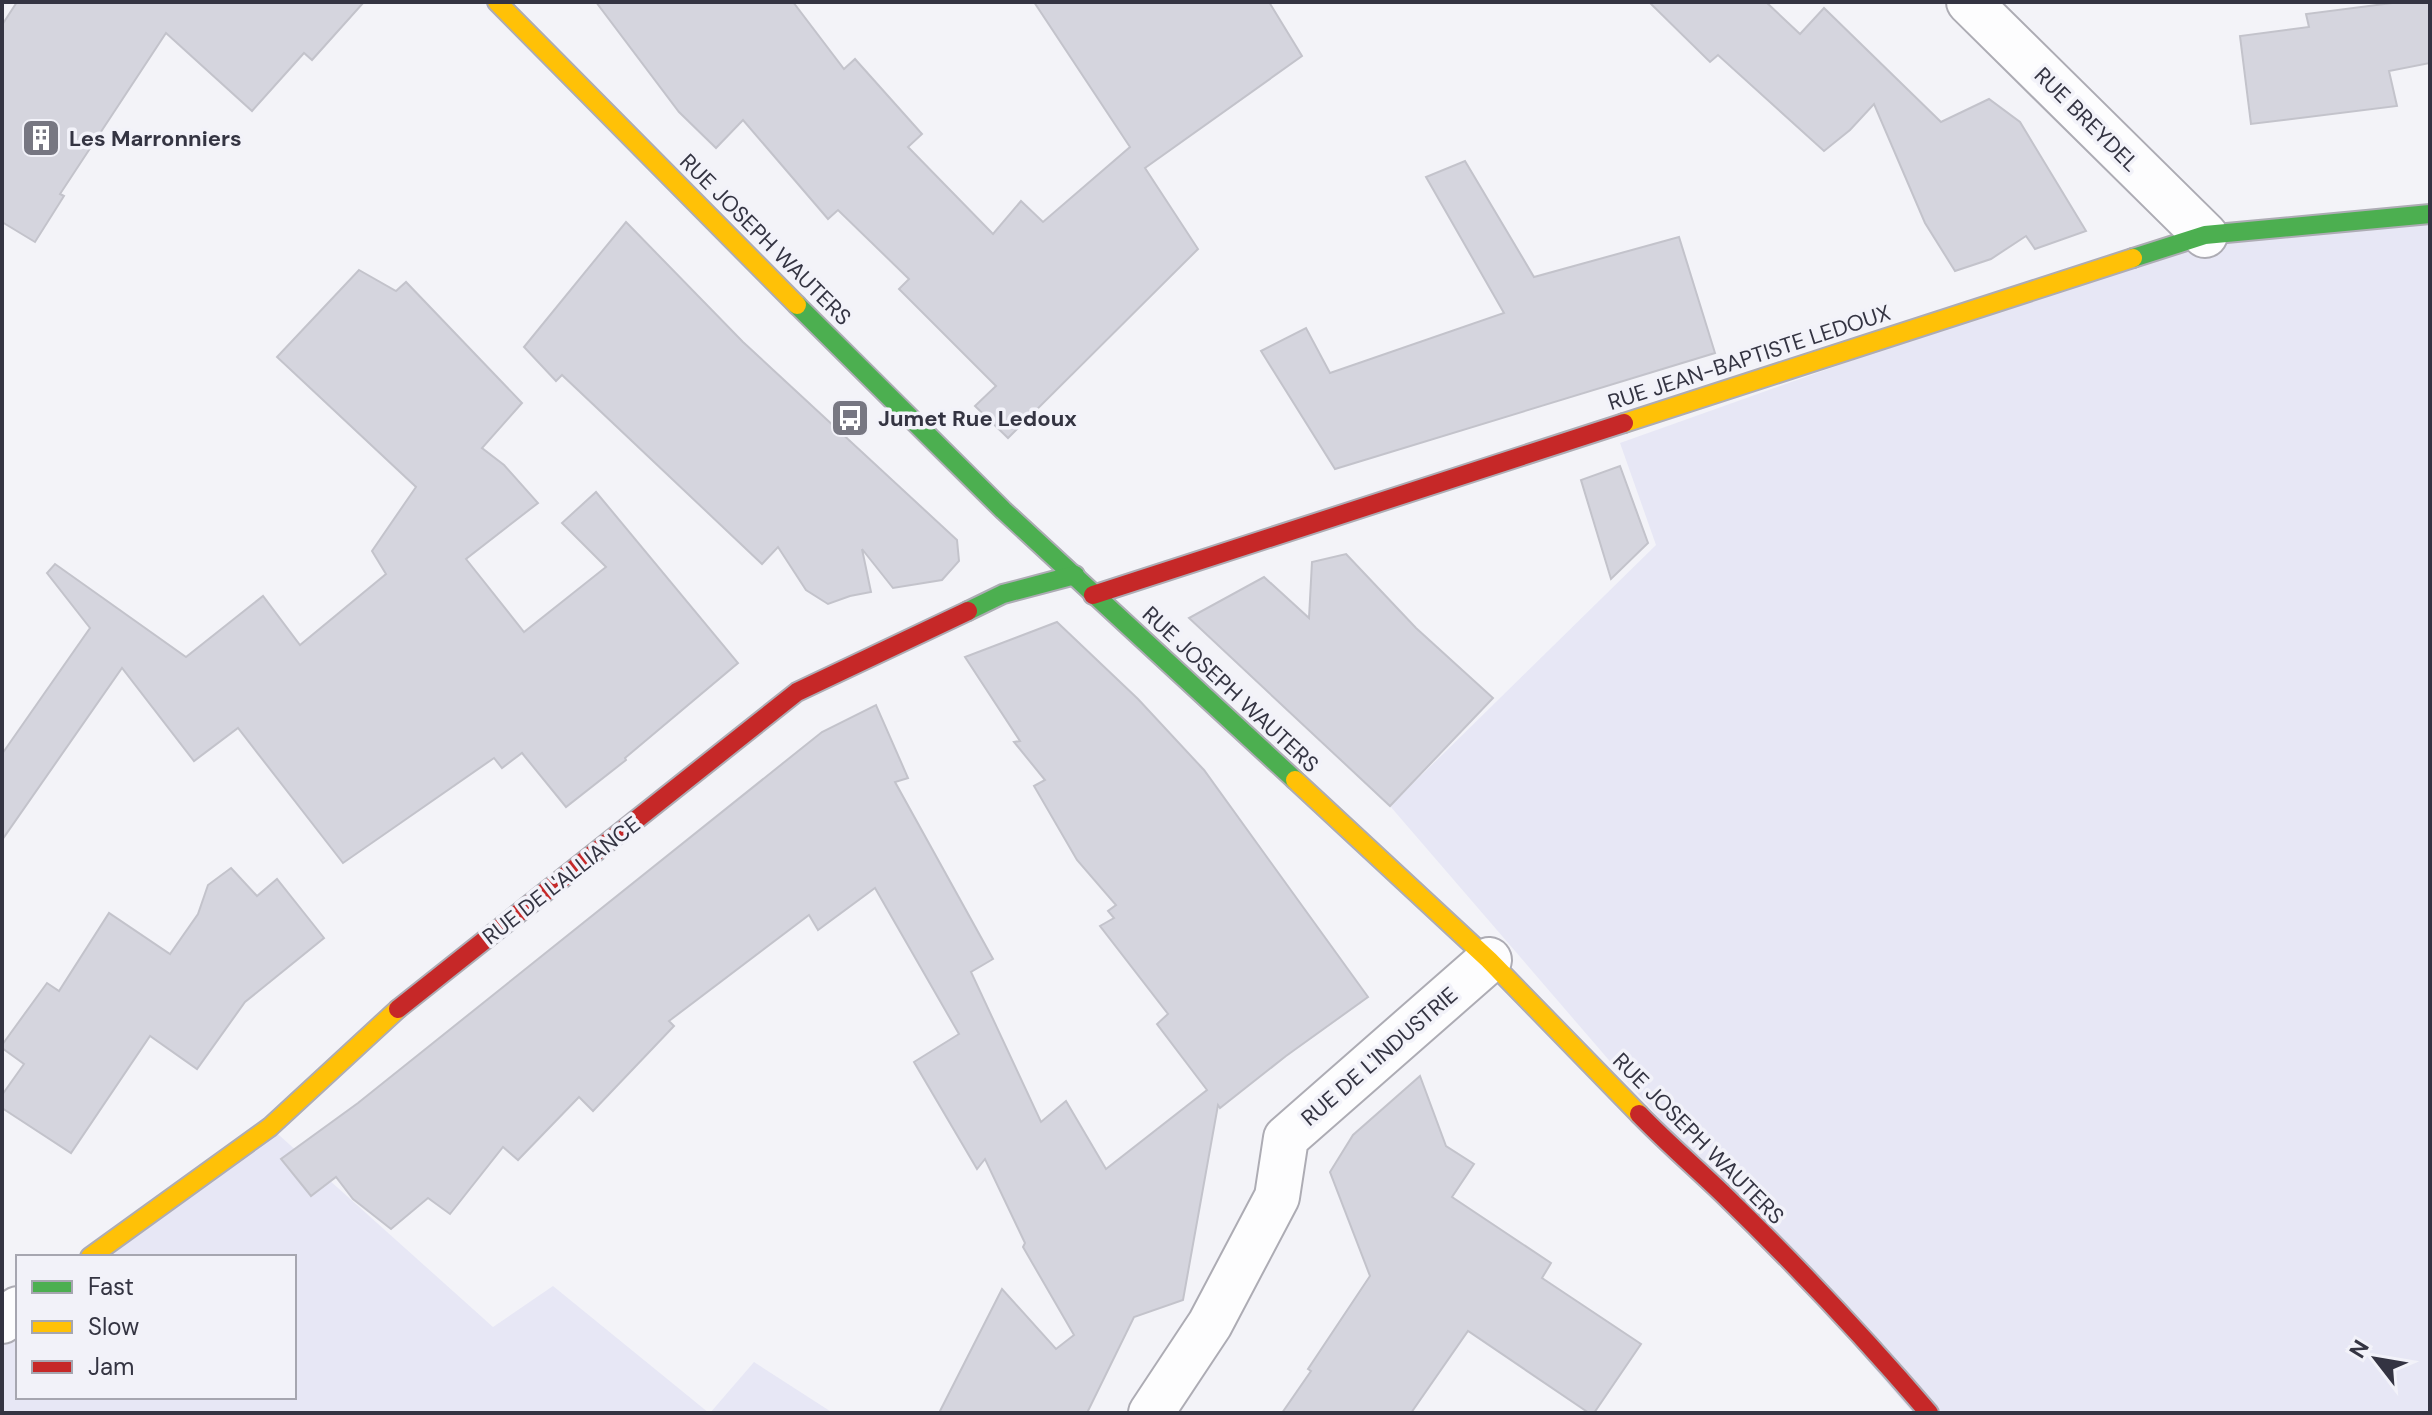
<svg xmlns="http://www.w3.org/2000/svg" width="2432" height="1415" viewBox="0 0 2432 1415" font-family="'DM Sans',sans-serif">
	<style>
		.green { fill: #e7e7f5 }
		.building { fill: #d5d5de; stroke: #c3c3cb; stroke-width: 2 }
		.lines { fill: none; stroke-linecap: round; stroke-linejoin: round }
		.street-casing { stroke: #adacb4; stroke-width: 48 }
		.fast-casing { stroke: #adacb4; stroke-width: 22 }
		.slow-casing { stroke: #adacb4; stroke-width: 22 }
		.jam-casing { stroke: #adacb4; stroke-width: 22 }
		.street { stroke: #fdfdfe; stroke-width: 44 }
		.fast { stroke: #4caf50; stroke-width: 18 }
		.slow { stroke: #ffc107; stroke-width: 18 }
		.jam { stroke: #c62828; stroke-width: 18 }
		.labels { text-anchor: middle; stroke-width: 7; stroke-linejoin: round; paint-order: stroke }
		.street-label { font-size: 22px; fill: #343442; stroke: #f2f2f9 }
		.poi-label { font-size: 22px; font-weight: bold; fill: #343442; stroke: #f2f2f9; text-anchor: start }
	</style>
	<rect width="100%" height="100%" fill="#f3f3f8"/>
	<g class="green">
		<polygon points="2430,214 2430,1413 1913,1413 1390,806 1656,545 1620,443 2205,235"/>
		<polygon points="270,1127 493,1327 553,1286 709,1413 2,1413 2,1333 18,1321 18,1397 294,1397 294,1257 101,1257"/>
		<polygon points="754,1362 833,1413 710,1413"/>
	</g>
	<g class="building">
		<polygon points="17,2 364,2 312,60 304,53 252,111 166,33 60,194 64,196 35,242 2,222 2,25"/>
		<polygon points="596,2 793,2 844,69 855,59 922,134 908,147 993,234 1021,201 1043,222 1130,147 1034,2 1269,2 1302,56 1145,168 1198,249 1008,438 975,406 996,386 899,289 909,279 838,210 828,219 743,120 716,148 679,112"/>
		<polygon points="1649,2 1766,2 1800,34 1824,8 1941,122 1989,99 2020,122 2086,231 2035,249 2026,236 1991,259 1955,271 1925,223 1874,104 1850,130 1824,151 1718,55 1710,62"/>
		<polygon points="2400,2 2430,2 2430,63 2389,71 2397,106 2251,124 2240,36 2309,27 2306,14"/>
		<polygon points="1465,161 1534,277 1679,237 1715,353 1335,469 1261,351 1306,328 1330,373 1504,313 1426,177"/>
		<polygon points="626,222 743,342 957,540 959,561 942,580 893,588 862,549 871,592 850,596 828,604 806,590 778,547 762,564 562,375 556,381 524,347"/>
		<polygon points="359,270 396,291 406,282 522,403 482,448 504,465 538,503 466,559 524,632 606,567 562,523 596,492 738,663 625,758 626,760 566,807 522,753 502,768 494,758 343,863 238,728 194,761 122,668 2,840 2,754 90,628 47,573 55,564 186,657 263,596 300,645 386,574 372,551 416,487 277,357"/>
		<polygon points="1620,466 1648,543 1611,579 1581,480"/>
		<polygon points="1346,554 1416,628 1493,698 1390,806 1189,618 1264,577 1309,618 1312,562"/>
		<polygon points="1057,622 1138,699 1204,770 1368,997 1286,1056 1220,1108 1218,1105 1183,1300 1134,1317 1087,1413 939,1413 1002,1289 1056,1349 1074,1335 1023,1247 1025,1243 985,1159 977,1169 914,1062 959,1034 875,888 818,930 809,915 669,1021 674,1026 593,1111 579,1097 518,1160 503,1147 450,1214 428,1198 391,1229 353,1199 336,1177 311,1196 281,1159 358,1103 822,732 876,705 908,778 895,782 993,959 971,972 1041,1122 1066,1101 1106,1169 1207,1090 1157,1024 1168,1014 1100,926 1114,918 1108,911 1116,905 1077,860 1034,786 1045,780 1014,742 1020,741 965,657"/>
		<polygon points="231,868 257,896 277,879 324,938 245,1002 197,1069 150,1036 71,1153 2,1108 2,1095 24,1064 2,1048 2,1045 47,983 59,991 109,913 170,954 198,914 208,885"/>
		<polygon points="1420,1076 1446,1146 1474,1164 1452,1197 1551,1263 1542,1278 1641,1344 1594,1413 1589,1413 1468,1331 1411,1413 1282,1413 1311,1371 1308,1369 1370,1276 1330,1172 1353,1135"/>
	</g>
	<g class="lines">
		<defs>
			<g id="street">
				<polyline points="1969,2 2205,235"/>
				<polyline points="2,1321 18,1309"/>
				<polyline points="1151,1413 1210,1324 1277,1197 1286,1138 1489,960"/>
			</g>
			<g id="fast">
				<polyline points="2133,258 2205,235 2430,214"/>
				<polyline points="797,305 1003,510 1295,780"/>
				<polyline points="968,611 1003,594 1075,575"/>
			</g>
			<g id="slow">
				<polyline points="497,2 797,305"/>
				<polyline points="1624,423 2133,258"/>
				<polyline points="1295,780 1489,960 1639,1114"/>
				<polyline points="90,1257 270,1127 398,1009"/>
			</g>
			<g id="jam">
				<polyline points="1093,595 1624,423"/>
				<polyline points="398,1009 797,692 968,611"/>
				<path d="M1639 1114C1666 1142 1695 1167 1723 1194 1795 1264 1864 1337 1929 1413"/>
			</g>
		</defs>
		<use href="#street" class="street-casing"/>
		<use href="#fast" class="fast-casing"/>
		<use href="#slow" class="slow-casing"/>
		<use href="#jam" class="jam-casing"/>
		<use href="#street" class="street"/>
		<use href="#fast" class="fast"/>
		<use href="#slow" class="slow"/>
		<use href="#jam" class="jam"/>
	</g>
	<defs>
		<symbol id="building-square" viewBox="-11 -11 22 22"><rect x="-9" y="-9" width="18" height="18" rx="4" fill="#777782" stroke="#f2f2f9"/><path d="M-4-6H4V6H1V3H-1V6H-4ZM-2.5-4.3h1.7v1.8h-1.7ZM.8-4.3h1.7v1.8H.8ZM-2.5-1h1.7V.8h-1.7ZM.8-1h1.7V.8H.8Z" fill="#fff"/></symbol>
		<symbol id="bus-square" viewBox="-11 -11 22 22"><rect x="-9" y="-9" width="18" height="18" rx="4" fill="#777782" stroke="#f2f2f9"/><path d="M-5-6H5V4H4V6H2V4H-2V6H-4V4H-5ZM-3.5-4V0h7V-4ZM-3.5 1.2v1.5H-2V1.2ZM2 1.2v1.5H3.5V1.2Z" fill="#fff"/></symbol>
	</defs>
	<g fill-rule="evenodd">
		<use href="#building-square" x="19" y="116" width="44" height="44"/>
		<use href="#bus-square" x="828" y="396" width="44" height="44"/>
	</g>
	<g class="labels">
		<g class="street-label">
			<text transform="translate(2087 119) rotate(45)" y="8">RUE BREYDEL</text>
			<text transform="translate(766 239) rotate(45)" y="8">RUE JOSEPH WAUTERS</text>
			<text transform="translate(1749 357) rotate(-18)" y="8">RUE JEAN-BAPTISTE LEDOUX</text>
			<text transform="translate(1231 689) rotate(43)" y="8">RUE JOSEPH WAUTERS</text>
			<text transform="translate(561 880) rotate(-38)" y="8">RUE DE L'ALLIANCE</text>
			<text transform="translate(1379 1056) rotate(-41)" y="8">RUE DE L'INDUSTRIE</text>
			<text transform="translate(1699 1138) rotate(45)" y="8">RUE JOSEPH WAUTERS</text>
		</g>
		<g class="poi-label">
			<text x="69" y="146">Les Marronniers</text>
			<text x="878" y="426">Jumet Rue Ledoux</text>
		</g>
	</g>
	<rect width="2432" height="1415" fill="none" stroke="#343442" stroke-width="8"/>
	<rect x="16" y="1255" width="280" height="144" fill="#f2f2f9" stroke="#a6a6b0" stroke-width="2"/>
	<rect x="32" y="1281" width="40" height="12" fill="#4caf50" stroke="#a6a6b0" stroke-width="2"/>
	<text x="88" y="1295" font-size="24" fill="#343442">Fast</text>
	<rect x="32" y="1321" width="40" height="12" fill="#ffc107" stroke="#a6a6b0" stroke-width="2"/>
	<text x="88" y="1335" font-size="24" fill="#343442">Slow</text>
	<rect x="32" y="1361" width="40" height="12" fill="#c62828" stroke="#a6a6b0" stroke-width="2"/>
	<text x="88" y="1375" font-size="24" fill="#343442">Jam</text>
	<g transform="translate(2376 1359) rotate(301)" stroke="#f2f2f9" stroke-width="6" paint-order="stroke">
	<path d="M0-6L14 30L0 20L-14 30Z" fill="#343442"/>
	<text y="-12" font-size="22" font-weight="bold" text-anchor="middle" fill="#343442">N</text>
	</g>
</svg>
